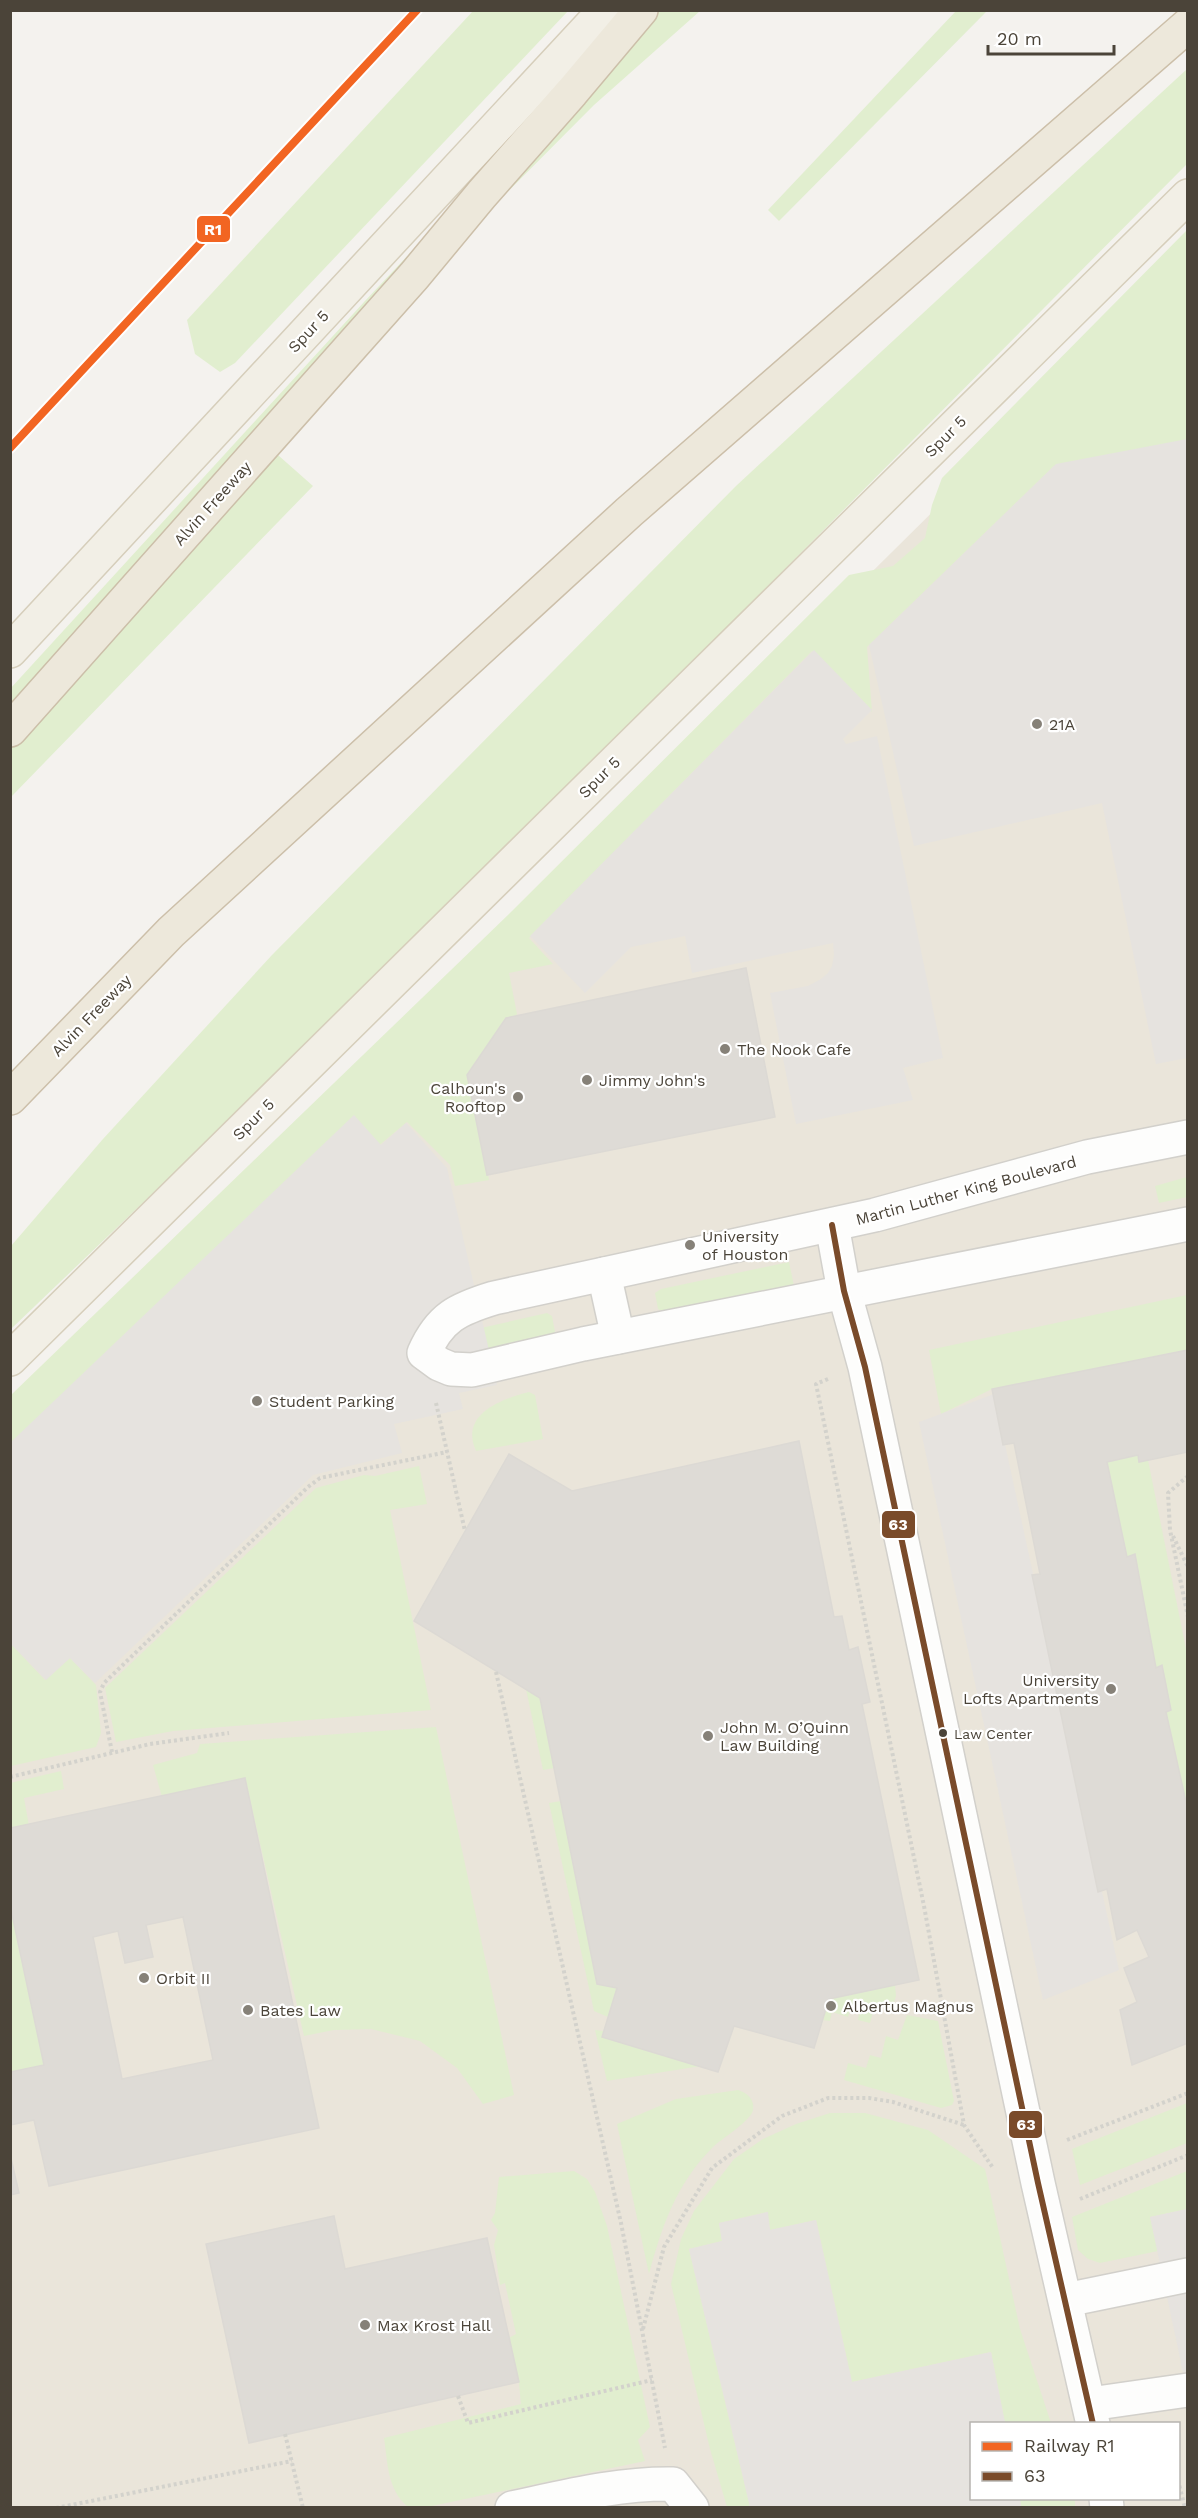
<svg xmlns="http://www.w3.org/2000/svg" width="1198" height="2518" viewBox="0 0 1198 2518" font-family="'Work Sans',sans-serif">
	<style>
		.education { fill: #eae5da; fill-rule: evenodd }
		.green { fill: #e1eecf }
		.parking { fill: #e6e3df }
		.building { fill: #dedbd6; stroke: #dcd9d4; stroke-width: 1.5; fill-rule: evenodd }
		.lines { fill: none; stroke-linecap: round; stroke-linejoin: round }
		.minor-casing { stroke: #d2d0cb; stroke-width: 36 }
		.major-casing { stroke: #d6cebb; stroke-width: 36 }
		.highway-casing { stroke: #ccbfa9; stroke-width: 36 }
		.path { stroke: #d3d2cc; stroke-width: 4; stroke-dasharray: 3 3; stroke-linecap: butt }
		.minor { stroke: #fdfdfc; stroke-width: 33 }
		.major { stroke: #f2efe6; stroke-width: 33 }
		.highway { stroke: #ede8db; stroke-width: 33 }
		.bus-1-casing { stroke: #fff; stroke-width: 10 }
		.bus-1 { stroke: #7a4b2a; stroke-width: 6 }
		.rail-1-casing { stroke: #fff; stroke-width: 12 }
		.rail-1 { stroke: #f26522; stroke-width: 8 }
		.poi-dot { fill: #868178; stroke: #fff; stroke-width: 2 }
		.bus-dot { fill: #4b4439; stroke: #fff; stroke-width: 2 }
		.labels { text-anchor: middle; stroke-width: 4.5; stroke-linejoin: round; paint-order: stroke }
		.bus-label { font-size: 14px; fill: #4b4439; stroke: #fff; text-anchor: start }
		.street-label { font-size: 16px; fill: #4b4439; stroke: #fff }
		.poi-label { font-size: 16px; fill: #4b4439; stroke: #fff; text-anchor: start }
		.line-badge { stroke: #fff; stroke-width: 2 }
		.badge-label { font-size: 16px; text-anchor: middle; font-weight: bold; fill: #fff }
	</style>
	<rect width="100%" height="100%" fill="#f4f2ee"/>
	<path class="education" d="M1187 260V2507L11 2508V1424ZM972 2424H1178V2498H972Z"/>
	<g class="green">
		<polygon points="473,11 568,11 235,363 220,372 195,354 187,320"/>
		<polygon points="638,11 700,11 594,105 261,440 313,486 11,797 10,689 364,302"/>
		<polygon points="956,11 987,11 779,221 768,210"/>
		<polygon points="1187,69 1187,164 478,878 247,1103 11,1329 11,1246 103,1139 272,955 736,486"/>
		<polygon points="1187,230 1187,441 1054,466 867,647 872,712 812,651 529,938 553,964 509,973 517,1014 471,1083 489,1180 455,1186 450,1165 407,1122 11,1453 11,1395 509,914 849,575 893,566 925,538 932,505 942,478"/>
		<polygon points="1187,1177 1187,1197 1159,1203 1155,1186"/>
		<polygon points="789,1262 794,1286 664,1312 658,1309 655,1293 661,1289"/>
		<polygon points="1187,1295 1187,1350 992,1389 941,1414 929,1350"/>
		<polygon points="547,1313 552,1316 555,1332 552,1337 467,1354 459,1333"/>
		<path d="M529 1392 535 1395 543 1439 476 1451C459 1414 502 1399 529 1392Z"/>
		<polygon points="1138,1455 1148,1460 1187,1654 1187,1811 1166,1712 1171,1710 1162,1666 1156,1668 1135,1555 1127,1557 1107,1462"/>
		<polygon points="419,1466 427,1504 390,1510 431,1710 173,1731 116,1742 105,1688 316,1488 364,1475 375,1476"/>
		<polygon points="10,1643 45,1680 70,1658 96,1685 101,1733 96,1747 11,1766"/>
		<polygon points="526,1689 540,1698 554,1768 543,1770"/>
		<polygon points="436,1727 514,2095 483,2104 457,2068 420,2041 371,2029 334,2030 304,2036 246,1782 162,1797 153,1765 197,1753 200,1744"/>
		<polygon points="61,1771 64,1789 24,1798 29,1826 11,1829 10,1783"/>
		<polygon points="561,1801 617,1988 608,2017 594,2011 549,1803"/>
		<polygon points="10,1893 48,2065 10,2074"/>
		<polygon points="895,1985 896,1996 892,2009 875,2005 870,2023 858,2020 859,2014 850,2011 848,2017 832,2012 830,2021 822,2020 829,1999"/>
		<polygon points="907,2015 938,2021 954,2101 952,2105 941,2108 844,2080 848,2063 866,2068 870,2055 881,2058 886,2036 898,2040"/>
		<polygon points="595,2030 604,2031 602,2037 701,2066 607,2081"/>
		<path d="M738 2090C747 2093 755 2099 753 2110 751 2121 721 2139 713 2147 676 2184 662 2226 649 2274L617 2124 676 2099Z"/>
		<polygon points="1187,2103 1187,2143 1080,2185 1072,2149"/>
		<polygon points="830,2113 865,2113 928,2130 985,2169 1020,2329 1051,2423 1005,2423 991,2352 852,2382 816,2220 770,2230 767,2212 719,2223 722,2241 689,2249 750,2507 727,2507 710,2449 671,2284 681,2239 694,2211 734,2159 763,2139 796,2124"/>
		<path d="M574 2171 587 2179 595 2192 607 2226 650 2427 638 2440 645 2461 427 2507H408C387 2489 388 2464 384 2438L521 2404 519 2384 509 2338 516 2334 505 2283 500 2285 494 2245 498 2230 491 2220 495 2213 499 2177Z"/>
		<polygon points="1187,2171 1187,2209 1150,2217 1158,2251 1100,2263 1088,2259 1078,2250 1072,2217"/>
		<polygon points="1020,2499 1075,2499 1075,2507 1021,2507"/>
	</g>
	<g class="parking">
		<polygon points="1187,439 1187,1058 1156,1064 1102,803 914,846 869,645 1056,464"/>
		<polygon points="814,650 872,710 843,739 846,744 877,736 943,1058 903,1068 913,1100 796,1124 770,993 808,986 821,979 828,973 832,966 834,955 833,943 692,973 685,936 631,947 585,993 530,936"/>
		<polygon points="354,1115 381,1145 406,1123 447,1168 497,1385 459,1393 463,1409 394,1424 402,1453 313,1475 95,1683 70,1658 46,1680 11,1644 11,1442"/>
		<polygon points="994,1394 1119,1970 1043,2000 919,1422"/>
		<polygon points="1187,2209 1187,2391 1150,2217"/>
		<polygon points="768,2212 770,2230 816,2220 852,2382 991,2352 1005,2423 972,2424 972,2498 1020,2499 1021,2507 750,2507 689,2249 722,2241 719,2223"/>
	</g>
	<g class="building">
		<polygon points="746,968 775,1117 487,1175 467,1075 506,1018"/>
		<polygon points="1188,1350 1188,1452 1139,1462 1138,1455 1107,1462 1127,1557 1135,1554 1156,1668 1162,1665 1171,1710 1166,1712 1188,1811 1188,2043 1132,2065 1120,2010 1137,2002 1124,1968 1149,1957 1137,1930 1117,1940 1107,1889 1098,1892 1032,1575 1040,1574 1014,1443 1003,1445 992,1389"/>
		<polygon points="799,1441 834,1617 842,1616 849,1650 858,1647 870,1702 862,1704 919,1980 829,1999 814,2048 734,2026 718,2072 602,2037 617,1988 597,1984 540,1698 414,1621 509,1454 572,1491"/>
		<path d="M245 1778 319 2128 49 2186 34 2120 10 2125V2072L44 2065 10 1905V1828ZM183 1917 213 2060 122 2079 93 1937 118 1931 125 1963 153 1957 146 1925Z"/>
		<polygon points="10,2154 19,2193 10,2195"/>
		<polygon points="334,2216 345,2269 487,2238 519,2382 249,2443 206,2244"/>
	</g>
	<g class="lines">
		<defs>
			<g id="minor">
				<path d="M1188 1137 1087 1157 875 1215 494 1298C458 1309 440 1317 424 1353L439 1364 451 1369 472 1370 583 1344 1188 1224"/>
				<polyline points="832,1225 844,1291 865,1367 1038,2183 1093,2424"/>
				<polyline points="604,1274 618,1337"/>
				<polyline points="1066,2300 1188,2275"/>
				<polyline points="1090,2404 1188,2390"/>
				<polyline points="1106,2498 1107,2508"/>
				<path d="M512 2508C564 2497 619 2483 673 2484L692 2508"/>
			</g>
			<g id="major">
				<polyline points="10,651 605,10"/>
				<polyline points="10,1359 1188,196"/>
			</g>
			<g id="highway">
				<polyline points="10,730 414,276 482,194 572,92 641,10"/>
				<polyline points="10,1098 171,932 629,512 1188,25"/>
			</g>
		</defs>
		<use href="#minor" class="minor-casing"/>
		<use href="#major" class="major-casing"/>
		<use href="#highway" class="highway-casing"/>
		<g class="path">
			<polyline points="828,1379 816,1384 924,1906 964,2125 993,2168"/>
			<polyline points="436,1403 465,1531"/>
			<polyline points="1188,1476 1168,1493 1170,1530 1188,1617"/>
			<polyline points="1173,1536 1188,1567"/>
			<polyline points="496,1672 621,2223 665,2448"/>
			<polyline points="112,1752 100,1692 104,1683 308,1487 320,1478 447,1452"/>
			<polyline points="10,1777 150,1744 229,1733"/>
			<polyline points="1067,2140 1188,2093"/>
			<polyline points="1080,2199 1188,2155"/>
			<polyline points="643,2329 664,2247 712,2168 782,2116 828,2098 869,2098 893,2102 964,2125"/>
			<polyline points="458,2396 468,2423 652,2380"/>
			<polyline points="285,2434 303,2508"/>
			<polyline points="1178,2480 1185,2508"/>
			<polyline points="56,2508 292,2461"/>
		</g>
		<use href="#minor" class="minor"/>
		<use href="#major" class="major"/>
		<use href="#highway" class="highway"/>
		<defs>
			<polyline id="bus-1" points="832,1225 844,1291 865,1367 1038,2183 1093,2424"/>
		</defs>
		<use href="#bus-1" class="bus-1-casing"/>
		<use href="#bus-1" class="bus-1"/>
		<defs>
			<polyline id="rail-1" points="10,448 417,10"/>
		</defs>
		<use href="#rail-1" class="rail-1-casing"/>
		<use href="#rail-1" class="rail-1"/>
	</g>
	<g class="poi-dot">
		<circle cx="1037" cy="724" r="6"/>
		<circle cx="725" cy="1049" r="6"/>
		<circle cx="587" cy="1080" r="6"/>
		<circle cx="518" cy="1097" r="6"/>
		<circle cx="690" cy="1245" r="6"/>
		<circle cx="257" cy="1401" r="6"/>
		<circle cx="1111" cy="1689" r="6"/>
		<circle cx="708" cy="1736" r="6"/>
		<circle cx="144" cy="1978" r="6"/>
		<circle cx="831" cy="2006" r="6"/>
		<circle cx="248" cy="2010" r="6"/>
		<circle cx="365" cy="2325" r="6"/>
	</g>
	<circle class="bus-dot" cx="943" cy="1733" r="5"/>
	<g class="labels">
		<g class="bus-label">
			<text x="954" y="1739">Law Center</text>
		</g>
		<g class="street-label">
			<text transform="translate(308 331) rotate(-47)" y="6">Spur 5</text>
			<text transform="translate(945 436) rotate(-45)" y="6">Spur 5</text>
			<text transform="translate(212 503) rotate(-48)" y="6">Alvin Freeway</text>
			<text transform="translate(599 777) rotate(-45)" y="6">Spur 5</text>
			<text transform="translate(91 1015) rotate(-46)" y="6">Alvin Freeway</text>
			<text transform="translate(253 1119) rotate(-45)" y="6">Spur 5</text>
			<text transform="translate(966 1190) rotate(-15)" y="6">Martin Luther King Boulevard</text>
		</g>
		<g class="poi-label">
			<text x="1049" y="730">21A</text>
			<text x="737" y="1055">The Nook Cafe</text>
			<text x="599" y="1086">Jimmy John's</text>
			<text x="506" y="1094" text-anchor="end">Calhoun's<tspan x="506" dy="18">Rooftop</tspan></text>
			<text x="702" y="1242">University<tspan x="702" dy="18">of Houston</tspan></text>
			<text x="269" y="1407">Student Parking</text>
			<text x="1099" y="1686" text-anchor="end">University<tspan x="1099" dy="18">Lofts Apartments</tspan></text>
			<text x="720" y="1733">John M. O’Quinn<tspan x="720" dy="18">Law Building</tspan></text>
			<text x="156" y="1984">Orbit II</text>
			<text x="843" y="2012">Albertus Magnus</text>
			<text x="260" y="2016">Bates Law</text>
			<text x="377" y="2331">Max Krost Hall</text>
		</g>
	</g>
	<g class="line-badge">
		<rect x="196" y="215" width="35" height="28" rx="6" fill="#f26522"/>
		<rect x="881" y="1510" width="35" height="29" rx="6" fill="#7a4b2a"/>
		<rect x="1008" y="2110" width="35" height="29" rx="6" fill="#7a4b2a"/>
	</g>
	<g class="badge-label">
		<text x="213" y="235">R1</text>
		<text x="898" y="1530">63</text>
		<text x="1026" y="2130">63</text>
	</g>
	<rect width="1198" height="2518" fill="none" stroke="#4b4439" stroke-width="24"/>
	<rect x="970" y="2422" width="210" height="78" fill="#ffffff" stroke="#b7b4b0" stroke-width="1.5"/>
	<rect x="982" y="2442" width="30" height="9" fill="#f26522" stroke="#b7b4b0" stroke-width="1.5"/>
	<text x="1024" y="2452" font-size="18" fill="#4b4439">Railway R1</text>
	<rect x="982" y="2472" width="30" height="9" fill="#7a4b2a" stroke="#b7b4b0" stroke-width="1.5"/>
	<text x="1024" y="2482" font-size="18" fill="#4b4439">63</text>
	<path d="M988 45v9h126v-9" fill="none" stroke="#4b4439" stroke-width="3"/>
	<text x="997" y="45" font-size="18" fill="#4b4439" stroke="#ffffff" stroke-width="4.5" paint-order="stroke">20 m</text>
</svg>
